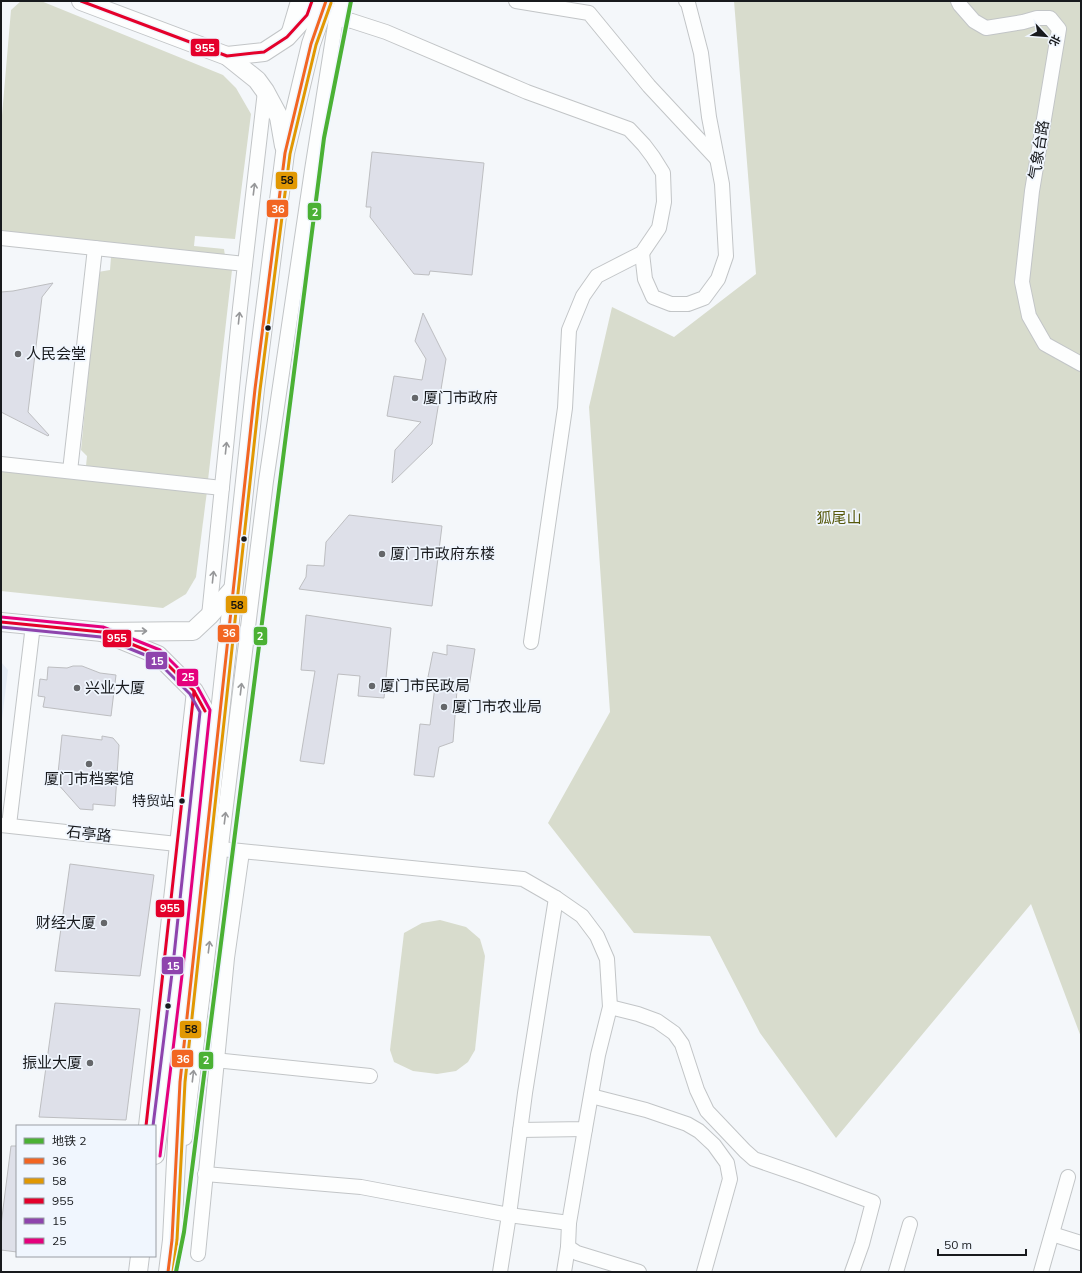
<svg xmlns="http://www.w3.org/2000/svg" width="1082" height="1273" viewBox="0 0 1082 1273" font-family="Mulish,'Noto Sans SC',sans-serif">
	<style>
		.built { fill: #e5ecf5 }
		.green { fill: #d8dccd }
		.building { fill: #dee0e9; stroke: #bdbec1 }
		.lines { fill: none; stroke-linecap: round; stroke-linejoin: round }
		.minor-casing { stroke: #c2c5c7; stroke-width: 16 }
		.major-casing { stroke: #c2c5c7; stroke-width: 20 }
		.minor { stroke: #fdfefe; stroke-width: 14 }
		.major { stroke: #fdfefe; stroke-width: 18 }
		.bus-1-casing { stroke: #f0f6fe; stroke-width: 6 }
		.bus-2-casing { stroke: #f0f6fe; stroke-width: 6 }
		.bus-3-casing { stroke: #f0f6fe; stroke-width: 6 }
		.bus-4-casing { stroke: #f0f6fe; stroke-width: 6 }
		.bus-5-casing { stroke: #f0f6fe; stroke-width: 6 }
		.bus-1 { stroke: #f26522; stroke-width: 3 }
		.bus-2 { stroke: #e19803; stroke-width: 3 }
		.bus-3 { stroke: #e4002b; stroke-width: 3 }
		.bus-4 { stroke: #8e44ad; stroke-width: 3 }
		.bus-5 { stroke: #e5007d; stroke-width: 3 }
		.metro-1-casing { stroke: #f0f6fe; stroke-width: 7 }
		.metro-1 { stroke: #4bb134; stroke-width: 4 }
		.oneway { stroke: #969799 }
		.bus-dot { fill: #181a1d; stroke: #f0f6fe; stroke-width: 1.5 }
		.poi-dot { fill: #65676a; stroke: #f0f6fe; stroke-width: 1.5 }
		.labels { text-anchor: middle; stroke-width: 3.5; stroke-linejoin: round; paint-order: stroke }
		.bus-label { font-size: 14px; fill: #181a1d; stroke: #f0f6fe; text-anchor: end }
		.street-label { font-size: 15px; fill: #181a1d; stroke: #f0f6fe }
		.poi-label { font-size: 15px; fill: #181a1d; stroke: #f0f6fe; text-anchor: start }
		.park-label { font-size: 15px; fill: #57590c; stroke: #f0f6fe }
		.line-badge { stroke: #f0f6fe; stroke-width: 1.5 }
		.badge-label { font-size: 11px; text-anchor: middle; font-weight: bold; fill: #fff }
		.pale-badge-label { font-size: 11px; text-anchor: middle; font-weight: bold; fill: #111 }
	</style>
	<rect width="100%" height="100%" fill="#f4f7fa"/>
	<polygon class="built" points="1,662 8,670 1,728"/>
	<g class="green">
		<polygon points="21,1 41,1 223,75 236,88 251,114 235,239 195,236 194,246 224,249 225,256 1,233 1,127 11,10"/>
		<polygon points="734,1 1081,1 1081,1037 1031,904 836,1138 760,1033 710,936 634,933 548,823 610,712 589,407 612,307 674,337 756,274"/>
		<polygon points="111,257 232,270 208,480 86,466 87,456 81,450 98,272 110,270"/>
		<polygon points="1,470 207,491 196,577 186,594 163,608 1,591"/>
		<polygon points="440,920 466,927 480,939 485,956 475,1050 468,1062 456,1071 437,1074 413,1071 394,1062 390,1050 404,933 422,923"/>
	</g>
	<g class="building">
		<polygon points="372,152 484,163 472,275 430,271 429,275 414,274 370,217 371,207 366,207"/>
		<polygon points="53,283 42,297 28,412 49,435 48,436 1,412 1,292 13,291"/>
		<polygon points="423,313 446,359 432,444 392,483 395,450 421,422 387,416 394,376 422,380 426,359 415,341"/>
		<polygon points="349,515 442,526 432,606 299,589 306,577 307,565 324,566 326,542"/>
		<polygon points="306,615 391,628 384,698 358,696 360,676 338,674 324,764 300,761 315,671 301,670"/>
		<polygon points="447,645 475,649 469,687 457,690 453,742 439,747 434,777 414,775 420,724 430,725 436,679 428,677 433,652 447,655"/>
		<polygon points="73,666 82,666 100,673 116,675 111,716 43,707 45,697 38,696 40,679 47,680 48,667 67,668"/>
		<polygon points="62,735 102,740 102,736 113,738 119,745 115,806 93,804 93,810 80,809 57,783"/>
		<polygon points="70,864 154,875 140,976 55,971"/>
		<polygon points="55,1003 140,1009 126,1120 39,1117"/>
		<polygon points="11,1146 17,1146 17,1252 1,1250 1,1225"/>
	</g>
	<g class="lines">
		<defs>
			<g id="minor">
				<polyline points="516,1 589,13 649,86 717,159"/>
				<polyline points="958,1 960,5 974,21 986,28 1023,22 1037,18 1050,18 1059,29 1032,191 1022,282 1029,316 1045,344 1081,364"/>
				<polyline points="336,19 352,21 386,32 527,92 629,129 644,145 653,157 663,173 664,202 659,228 642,253 597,276 583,296 569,330 565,408 531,642"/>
				<polyline points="288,35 298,1"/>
				<polyline points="1,238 245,264"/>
				<polyline points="642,253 645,279 653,297 671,304 688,304 704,298 718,279 726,256 722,184 709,117 701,53 688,3 686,1"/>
				<polyline points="1,464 222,488"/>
				<polyline points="70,471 95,248"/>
				<polyline points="209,616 240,308 265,91"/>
				<polyline points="1,825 177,844"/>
				<polyline points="9,825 33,625"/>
				<polyline points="221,849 523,879 556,898 582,916 597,936 607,959 610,1007 598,1055 585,1129 520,1130"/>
				<polyline points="610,1007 638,1014 657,1021 674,1033 682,1044 697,1090 707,1111 745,1151 754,1159 806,1177 873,1202 862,1244 852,1272"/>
				<polyline points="195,1058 370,1076"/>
				<polyline points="591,1096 646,1110 687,1124 699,1131 714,1145 727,1163 730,1179 704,1272"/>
				<polyline points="146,1126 194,691"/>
				<polyline points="185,1138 266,481 312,170 336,19 343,1"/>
				<polyline points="205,1174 361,1187 509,1215 569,1223"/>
				<polyline points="1052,1234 1081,1243"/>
				<polyline points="568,1247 577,1253 639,1272"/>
				<polyline points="198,1254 227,958 242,852"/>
				<polyline points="500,1272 509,1215 525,1093 556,898"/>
				<polyline points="564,1272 568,1247 569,1223 585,1129"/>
				<polyline points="896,1272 910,1224"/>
				<polyline points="1041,1272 1068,1177"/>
			</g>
			<g id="major">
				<polyline points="81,1 227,56 257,80 265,91 279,117 284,146"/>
				<polyline points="227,56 264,52 287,37 307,15 312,1"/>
				<polyline points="1,622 102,632 193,631 209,616 233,589"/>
				<polyline points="102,632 158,655 194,691 205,711 178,966 155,1155"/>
				<polyline points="138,1272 140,1256"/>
				<polyline points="168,1272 172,1240 180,1082 255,389 285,153 311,44 326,1"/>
			</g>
		</defs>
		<use href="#minor" class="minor-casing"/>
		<use href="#major" class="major-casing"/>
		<use href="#minor" class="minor"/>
		<use href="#major" class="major"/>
		<defs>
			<polyline id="bus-1" points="168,1272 172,1240 180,1082 255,389 285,153 311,44 326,1"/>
			<polyline id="bus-2" points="173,1272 177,1240 185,1082 260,390 290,154 316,45 331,3"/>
			<g id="bus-3">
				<polyline points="81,1 227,56 264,52 287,37 307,15 312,1"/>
				<polyline points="1,622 102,632 158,655 194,691 205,711"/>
				<polyline points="146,1126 194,691"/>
			</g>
			<polyline id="bus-4" points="1,627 101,637 155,659 190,694 200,712 173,965 153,1126"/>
			<polyline id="bus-5" points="1,617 103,627 160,650 198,688 210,710 183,967 160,1156"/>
		</defs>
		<use href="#bus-1" class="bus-1-casing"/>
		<use href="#bus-2" class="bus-2-casing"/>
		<use href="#bus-3" class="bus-3-casing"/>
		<use href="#bus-4" class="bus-4-casing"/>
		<use href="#bus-5" class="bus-5-casing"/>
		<use href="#bus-1" class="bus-1"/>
		<use href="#bus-2" class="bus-2"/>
		<use href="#bus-3" class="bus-3"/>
		<use href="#bus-4" class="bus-4"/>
		<use href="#bus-5" class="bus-5"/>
		<defs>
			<polyline id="metro-1" points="176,1272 184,1232 324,138 351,1"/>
		</defs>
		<use href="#metro-1" class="metro-1-casing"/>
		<use href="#metro-1" class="metro-1"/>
	</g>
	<defs><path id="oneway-shaft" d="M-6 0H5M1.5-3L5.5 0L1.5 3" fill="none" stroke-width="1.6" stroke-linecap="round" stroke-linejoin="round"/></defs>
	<g class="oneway">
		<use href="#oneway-shaft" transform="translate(254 189) rotate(-83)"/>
		<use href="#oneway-shaft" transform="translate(239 318) rotate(-84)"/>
		<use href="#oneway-shaft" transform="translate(226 448) rotate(-84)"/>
		<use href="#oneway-shaft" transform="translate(213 577) rotate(-84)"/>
		<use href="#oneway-shaft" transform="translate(141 631)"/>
		<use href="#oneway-shaft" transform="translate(241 689) rotate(-83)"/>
		<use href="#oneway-shaft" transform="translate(225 818) rotate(-83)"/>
		<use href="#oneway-shaft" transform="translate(209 947) rotate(-83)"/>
		<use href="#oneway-shaft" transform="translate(193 1076) rotate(-83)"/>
	</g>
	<g class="bus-dot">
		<circle cx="268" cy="328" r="3.5"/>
		<circle cx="244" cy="539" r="3.5"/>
		<circle cx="182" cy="801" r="3.5"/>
		<circle cx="168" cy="1006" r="3.5"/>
	</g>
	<g class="poi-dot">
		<circle cx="18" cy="354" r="4"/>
		<circle cx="415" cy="398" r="4"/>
		<circle cx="382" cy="554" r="4"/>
		<circle cx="372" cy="686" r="4"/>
		<circle cx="77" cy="688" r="4"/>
		<circle cx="444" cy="707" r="4"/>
		<circle cx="89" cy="764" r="4"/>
		<circle cx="104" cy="923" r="4"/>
		<circle cx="90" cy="1063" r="4"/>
	</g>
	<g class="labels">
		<g class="bus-label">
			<text x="174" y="806">特贸站</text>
		</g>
		<g class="street-label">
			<text transform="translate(1039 150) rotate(-81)" y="5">气象台路</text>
			<text transform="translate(89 834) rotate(6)" y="5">石亭路</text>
		</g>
		<g class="poi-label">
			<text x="26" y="359">人民会堂</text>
			<text x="423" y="403">厦门市政府</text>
			<text x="390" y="559">厦门市政府东楼</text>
			<text x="380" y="691">厦门市民政局</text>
			<text x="85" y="693">兴业大厦</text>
			<text x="452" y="712">厦门市农业局</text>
			<text x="89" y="784" text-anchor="middle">厦门市档案馆</text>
			<text x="96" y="928" text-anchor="end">财经大厦</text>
			<text x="82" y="1068" text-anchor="end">振业大厦</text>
		</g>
		<g class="park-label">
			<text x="839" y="523">狐尾山</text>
		</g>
	</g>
	<g class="line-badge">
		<rect x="190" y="38" width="30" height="19" rx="4" fill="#e4002b"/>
		<rect x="275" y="171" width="23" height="19" rx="4" fill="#e19803"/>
		<rect x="266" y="199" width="23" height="19" rx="4" fill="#f26522"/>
		<rect x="307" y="202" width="15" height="19" rx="4" fill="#4bb134"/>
		<rect x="225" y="595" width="23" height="19" rx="4" fill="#e19803"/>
		<rect x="217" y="624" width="23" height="19" rx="4" fill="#f26522"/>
		<rect x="253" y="626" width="15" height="20" rx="4" fill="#4bb134"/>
		<rect x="102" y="629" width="30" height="19" rx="4" fill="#e4002b"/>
		<rect x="145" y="651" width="23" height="19" rx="4" fill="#8e44ad"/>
		<rect x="176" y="668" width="23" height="19" rx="4" fill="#e5007d"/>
		<rect x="155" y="899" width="30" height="19" rx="4" fill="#e4002b"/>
		<rect x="161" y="956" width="23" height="19" rx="4" fill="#8e44ad"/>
		<rect x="179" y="1020" width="23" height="19" rx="4" fill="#e19803"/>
		<rect x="171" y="1049" width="23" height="19" rx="4" fill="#f26522"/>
		<rect x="198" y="1051" width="16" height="19" rx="4" fill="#4bb134"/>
	</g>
	<g class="badge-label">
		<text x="205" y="52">955</text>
		<text x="278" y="213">36</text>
		<text x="315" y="216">2</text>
		<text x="229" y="637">36</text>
		<text x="260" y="640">2</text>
		<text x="117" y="642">955</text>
		<text x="157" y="665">15</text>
		<text x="188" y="681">25</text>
		<text x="170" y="912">955</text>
		<text x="173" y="970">15</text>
		<text x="183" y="1063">36</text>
		<text x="206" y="1064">2</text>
	</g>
	<g class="pale-badge-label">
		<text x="287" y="184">58</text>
		<text x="237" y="609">58</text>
		<text x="191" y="1033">58</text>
	</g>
	<rect width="1082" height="1273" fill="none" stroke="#181a1d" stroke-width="4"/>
	<rect x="16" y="1125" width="140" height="132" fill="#f0f6fe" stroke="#9a9ea4"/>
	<rect x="24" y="1138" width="20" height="6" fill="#4bb134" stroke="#9a9ea4"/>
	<text x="52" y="1145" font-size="12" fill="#181a1d">地铁 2</text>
	<rect x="24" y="1158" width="20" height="6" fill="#f26522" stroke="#9a9ea4"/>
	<text x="52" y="1165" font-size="12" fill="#181a1d">36</text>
	<rect x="24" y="1178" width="20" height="6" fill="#e19803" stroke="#9a9ea4"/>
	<text x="52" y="1185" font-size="12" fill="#181a1d">58</text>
	<rect x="24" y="1198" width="20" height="6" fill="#e4002b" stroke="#9a9ea4"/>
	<text x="52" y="1205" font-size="12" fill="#181a1d">955</text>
	<rect x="24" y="1218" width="20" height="6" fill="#8e44ad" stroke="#9a9ea4"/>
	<text x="52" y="1225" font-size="12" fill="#181a1d">15</text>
	<rect x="24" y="1238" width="20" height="6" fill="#e5007d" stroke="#9a9ea4"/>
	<text x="52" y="1245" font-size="12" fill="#181a1d">25</text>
	<g transform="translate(1046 36) rotate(116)" stroke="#f0f6fe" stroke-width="3" paint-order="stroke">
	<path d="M0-3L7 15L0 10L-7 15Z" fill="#181a1d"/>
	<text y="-6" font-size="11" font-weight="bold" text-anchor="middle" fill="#181a1d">北</text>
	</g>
	<path d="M938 1249v6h88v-6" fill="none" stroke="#181a1d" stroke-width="2"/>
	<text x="944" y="1249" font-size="12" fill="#181a1d" stroke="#f0f6fe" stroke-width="3" paint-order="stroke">50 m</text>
</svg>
